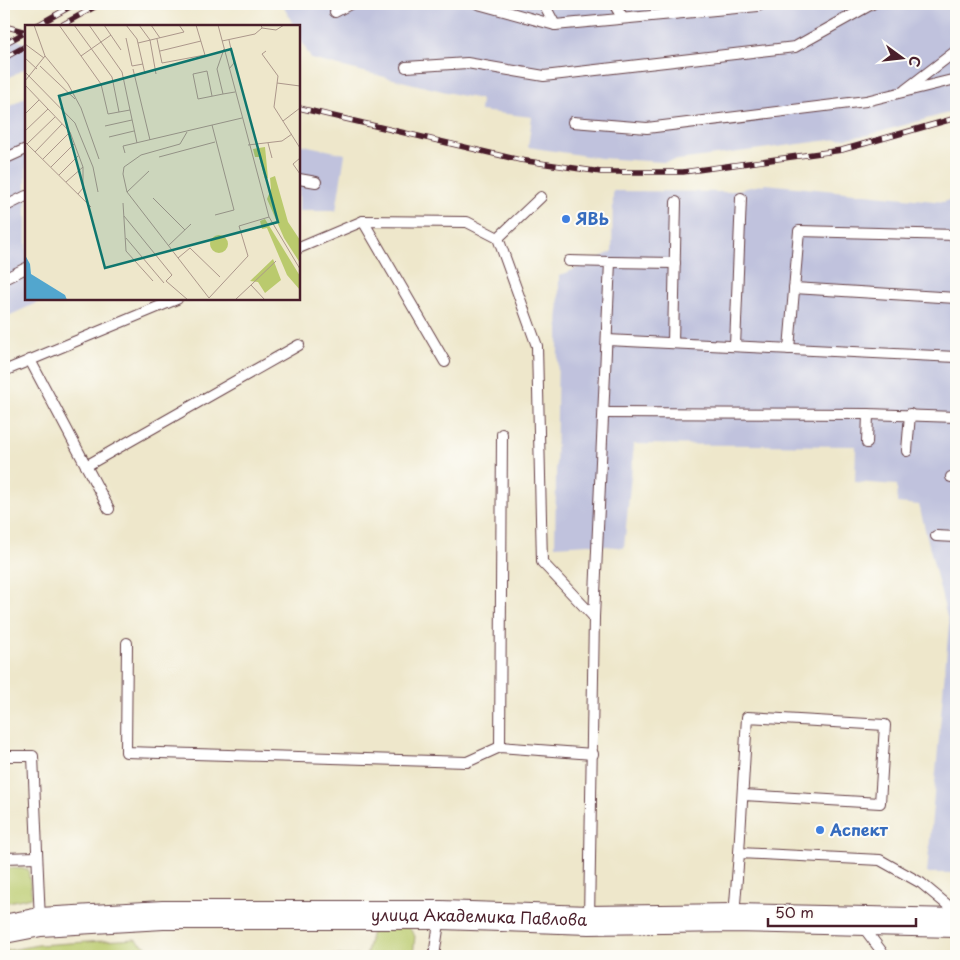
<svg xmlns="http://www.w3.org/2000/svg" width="960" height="960" viewBox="0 0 960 960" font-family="'Playpen Sans',sans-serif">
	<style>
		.industrial { fill: #c0c2dd }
		.green { fill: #baca6d; stroke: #82744c }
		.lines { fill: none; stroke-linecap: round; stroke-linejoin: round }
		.service-casing { stroke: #633d43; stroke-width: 12 }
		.primary-casing { stroke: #633d43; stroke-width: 30 }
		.service { stroke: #fff; stroke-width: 10 }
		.primary { stroke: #fff; stroke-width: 28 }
		.rail-casing { stroke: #4a1f2b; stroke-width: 5.5 }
		.rail { stroke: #fdfcf7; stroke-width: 4; stroke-dasharray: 11; stroke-linecap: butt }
		.shop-dot { fill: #3f7fe0; stroke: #fdfcf7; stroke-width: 2 }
		.labels { text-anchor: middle; stroke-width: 4; stroke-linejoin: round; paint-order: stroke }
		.shop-label { font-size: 16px; font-weight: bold; fill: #366cbe; stroke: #fdfcf7; text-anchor: start }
		.street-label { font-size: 16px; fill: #4a1f2b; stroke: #fdfcf7 }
		.inset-road { fill: none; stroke: #ac978b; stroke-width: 1 }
		.view { fill: #0f766e; fill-opacity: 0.15; stroke: #0f766e; stroke-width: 2.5 }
		.inset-edge { fill: none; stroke: #4a1f2b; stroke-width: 2.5 }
	</style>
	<rect width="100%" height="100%" fill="#fdfcf7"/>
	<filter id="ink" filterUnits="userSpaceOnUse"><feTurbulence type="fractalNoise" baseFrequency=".02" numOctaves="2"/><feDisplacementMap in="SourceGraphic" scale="10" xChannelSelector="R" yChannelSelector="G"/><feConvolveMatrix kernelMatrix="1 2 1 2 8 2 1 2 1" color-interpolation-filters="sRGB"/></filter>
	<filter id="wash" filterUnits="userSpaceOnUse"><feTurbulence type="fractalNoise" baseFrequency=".0096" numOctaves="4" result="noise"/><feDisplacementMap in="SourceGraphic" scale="20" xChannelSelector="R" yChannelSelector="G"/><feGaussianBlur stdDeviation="1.12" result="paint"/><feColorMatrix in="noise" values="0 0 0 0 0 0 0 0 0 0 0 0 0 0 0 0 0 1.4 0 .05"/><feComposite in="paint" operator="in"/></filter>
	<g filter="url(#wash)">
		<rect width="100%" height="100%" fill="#eee7cb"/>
		<g class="industrial">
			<polygon points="282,4 956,4 956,111 868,135 663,162 600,158 528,147 532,117 480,111 481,99 459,95 311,59 299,36 299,26 294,26"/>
			<polygon points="4,33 26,44 26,68 4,80"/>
			<polygon points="26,97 26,299 45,299 4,318 4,110"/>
			<polygon points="299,144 345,154 336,211 299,211"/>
			<polygon points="766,184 944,202 956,197 956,873 927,873 949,625 919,505 897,503 897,485 855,482 856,446 634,444 624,548 589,544 555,546 559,276 612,252 613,191 727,192"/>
		</g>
		<g class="green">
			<polygon points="4,868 28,869 32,897 4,903"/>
			<polygon points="376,925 407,925 415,936 413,956 242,956 241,953 366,956 371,935"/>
			<polygon points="135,939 159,956 4,956 4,951 38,945"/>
		</g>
	</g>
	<g filter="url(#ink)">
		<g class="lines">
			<defs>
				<g id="service">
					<polyline points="478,4 555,25 758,6 762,4"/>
					<polyline points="544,4 555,25"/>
					<polyline points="614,4 622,17"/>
					<polyline points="335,12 350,4"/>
					<polyline points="406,67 467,63 544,76 795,47 872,4"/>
					<polyline points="905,90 956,51"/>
					<polyline points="573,122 647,128 866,101 956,79"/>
					<polyline points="4,159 26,149"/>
					<polyline points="299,179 316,182"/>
					<polyline points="4,207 26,196"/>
					<polyline points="363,221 445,362"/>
					<polyline points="498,238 541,197"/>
					<polyline points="299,248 363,221 467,222 498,238 537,346 542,562 594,617"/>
					<polyline points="569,261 610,262 594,617 589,919"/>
					<polyline points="610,262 675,263"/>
					<polyline points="4,279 26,268"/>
					<polyline points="794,288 956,298"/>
					<polyline points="607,340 956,357"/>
					<polyline points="673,343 676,202"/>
					<polyline points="735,346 741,198"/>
					<polyline points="789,349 799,231 956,235"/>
					<polyline points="30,360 109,509"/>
					<polyline points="4,371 177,299"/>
					<polyline points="605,413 868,414 956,417"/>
					<polyline points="867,443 868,414"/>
					<polyline points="907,451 910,414"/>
					<polyline points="86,466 299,345"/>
					<polyline points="951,477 956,477"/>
					<polyline points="936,536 956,537"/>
					<polyline points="127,643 126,752 467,762 500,747 593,754"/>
					<polyline points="500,747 502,434"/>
					<polyline points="4,756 33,756 40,921"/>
					<polyline points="739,853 747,717 885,725 880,803 743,795"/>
					<polyline points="4,858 37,857"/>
					<polyline points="734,916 739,853 880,860 921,883 956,912"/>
					<polyline points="861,924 885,956"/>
					<polyline points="434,956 440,916"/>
				</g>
				<g id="primary">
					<path id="s1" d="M4 929 40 922 163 915H441L589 920 734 918 956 923"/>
				</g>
			</defs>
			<use href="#service" class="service-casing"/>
			<use href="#primary" class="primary-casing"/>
			<use href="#service" class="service"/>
			<use href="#primary" class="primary"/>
			<defs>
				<g id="rail">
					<polyline points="4,26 26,32"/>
					<polyline points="36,26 75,4"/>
					<polyline points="60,26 100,4"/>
					<polyline points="4,44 26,32"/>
					<polyline points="4,58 26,46"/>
					<polyline points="299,108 520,160 601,172 683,172 842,150 956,118"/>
				</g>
			</defs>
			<use href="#rail" class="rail-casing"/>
			<use href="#rail" class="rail"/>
		</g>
	</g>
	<g class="shop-dot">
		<circle cx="566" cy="219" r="5"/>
		<circle cx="820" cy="830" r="5"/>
	</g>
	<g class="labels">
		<g class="shop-label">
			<text x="576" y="225">ЯВЬ</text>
			<text x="830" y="836">Аспект</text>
		</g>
		<g class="street-label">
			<text dy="6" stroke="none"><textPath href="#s1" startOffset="476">улица Академика Павлова</textPath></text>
		</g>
	</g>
	<g transform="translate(25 25)">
		<rect width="275" height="275" fill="#eee7cb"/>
		<path d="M240 122 243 153 240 154 234 132H230L228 124ZM250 151 263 197 275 215V238L259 213 242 174 246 164 245 153ZM240 194 275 251V265L262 250 242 203 237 204 235 196ZM185 219a9 9 0 1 1 18 0a9 9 0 1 1-18 0ZM248 234 256 255 240 268 233 257 225 256Z" fill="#baca6d"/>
		<path d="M0 230 5 239 6 249 40 270 42 275H0Z" fill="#52a6ce"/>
		<path class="inset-road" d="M9 0 20 31 43 59 56 83 74 134M34 0 76 59 83 89 105 85M49 0 87 52 94 87M64 0 97 47 112 118M79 0 96 25M101 0 112 14 120 49M114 0 125 15 131 49M126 0 135 13M193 0 244 192 275 244M237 3 251 5 259 0M101 13 107 41 118 39M132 14 137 38 180 30 171 0M204 15 209 38 204 44M197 16 230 9 237 3 236 0M113 18 159 7 154 0M0 19 19 33M199 24 192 44 198 69 210 67M135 26 176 16M241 26 237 29 253 51 249 82 275 123M56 31 86 10M0 33 12 44M15 41 50 74M108 44 125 115M0 47 50 98 68 142 73 167M0 56 20 31M252 58 275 61M0 60 45 107 58 142V163L53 169M187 71 182 46 168 49 173 74 198 69M0 89 14 75M258 96 275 83M187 100 209 185 190 190M80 101 107 95M0 106 23 84M162 107 155 119 116 130 99 142 98 149 102 167 184 273 223 231 214 201 244 192M84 112 109 106M0 117 66 182M243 118 247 133M2 119 30 92M223 120 257 116 267 109M10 127 37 99M100 128 98 121 217 93M134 132 190 117M275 133 268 139 275 149M18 134 45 107M26 142 49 119M34 150 53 131M41 157 58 142M102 167 124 146M128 173 160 205M98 178 101 226 128 256M99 191 147 250 141 256 163 275M101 213 139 258M143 221 166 199M153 233 165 223 195 252M226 260 251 236M210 275 226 260 240 275"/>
		<path class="view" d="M206 24 253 197 80 243 34 71Z"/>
		<rect width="275" height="275" class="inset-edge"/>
	</g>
	<rect width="960" height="960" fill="none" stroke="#fdfcf7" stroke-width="20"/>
	<g transform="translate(902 58) rotate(105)" stroke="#fdfcf7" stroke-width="4" paint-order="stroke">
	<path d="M0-4L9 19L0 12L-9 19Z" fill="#4a1f2b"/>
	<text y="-8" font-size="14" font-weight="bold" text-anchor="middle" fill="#4a1f2b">С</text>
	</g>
	<path d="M768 918v8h148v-8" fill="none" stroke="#4a1f2b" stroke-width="2.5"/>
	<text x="775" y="918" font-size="15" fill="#4a1f2b" stroke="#fdfcf7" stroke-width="4" paint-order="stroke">50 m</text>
</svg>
